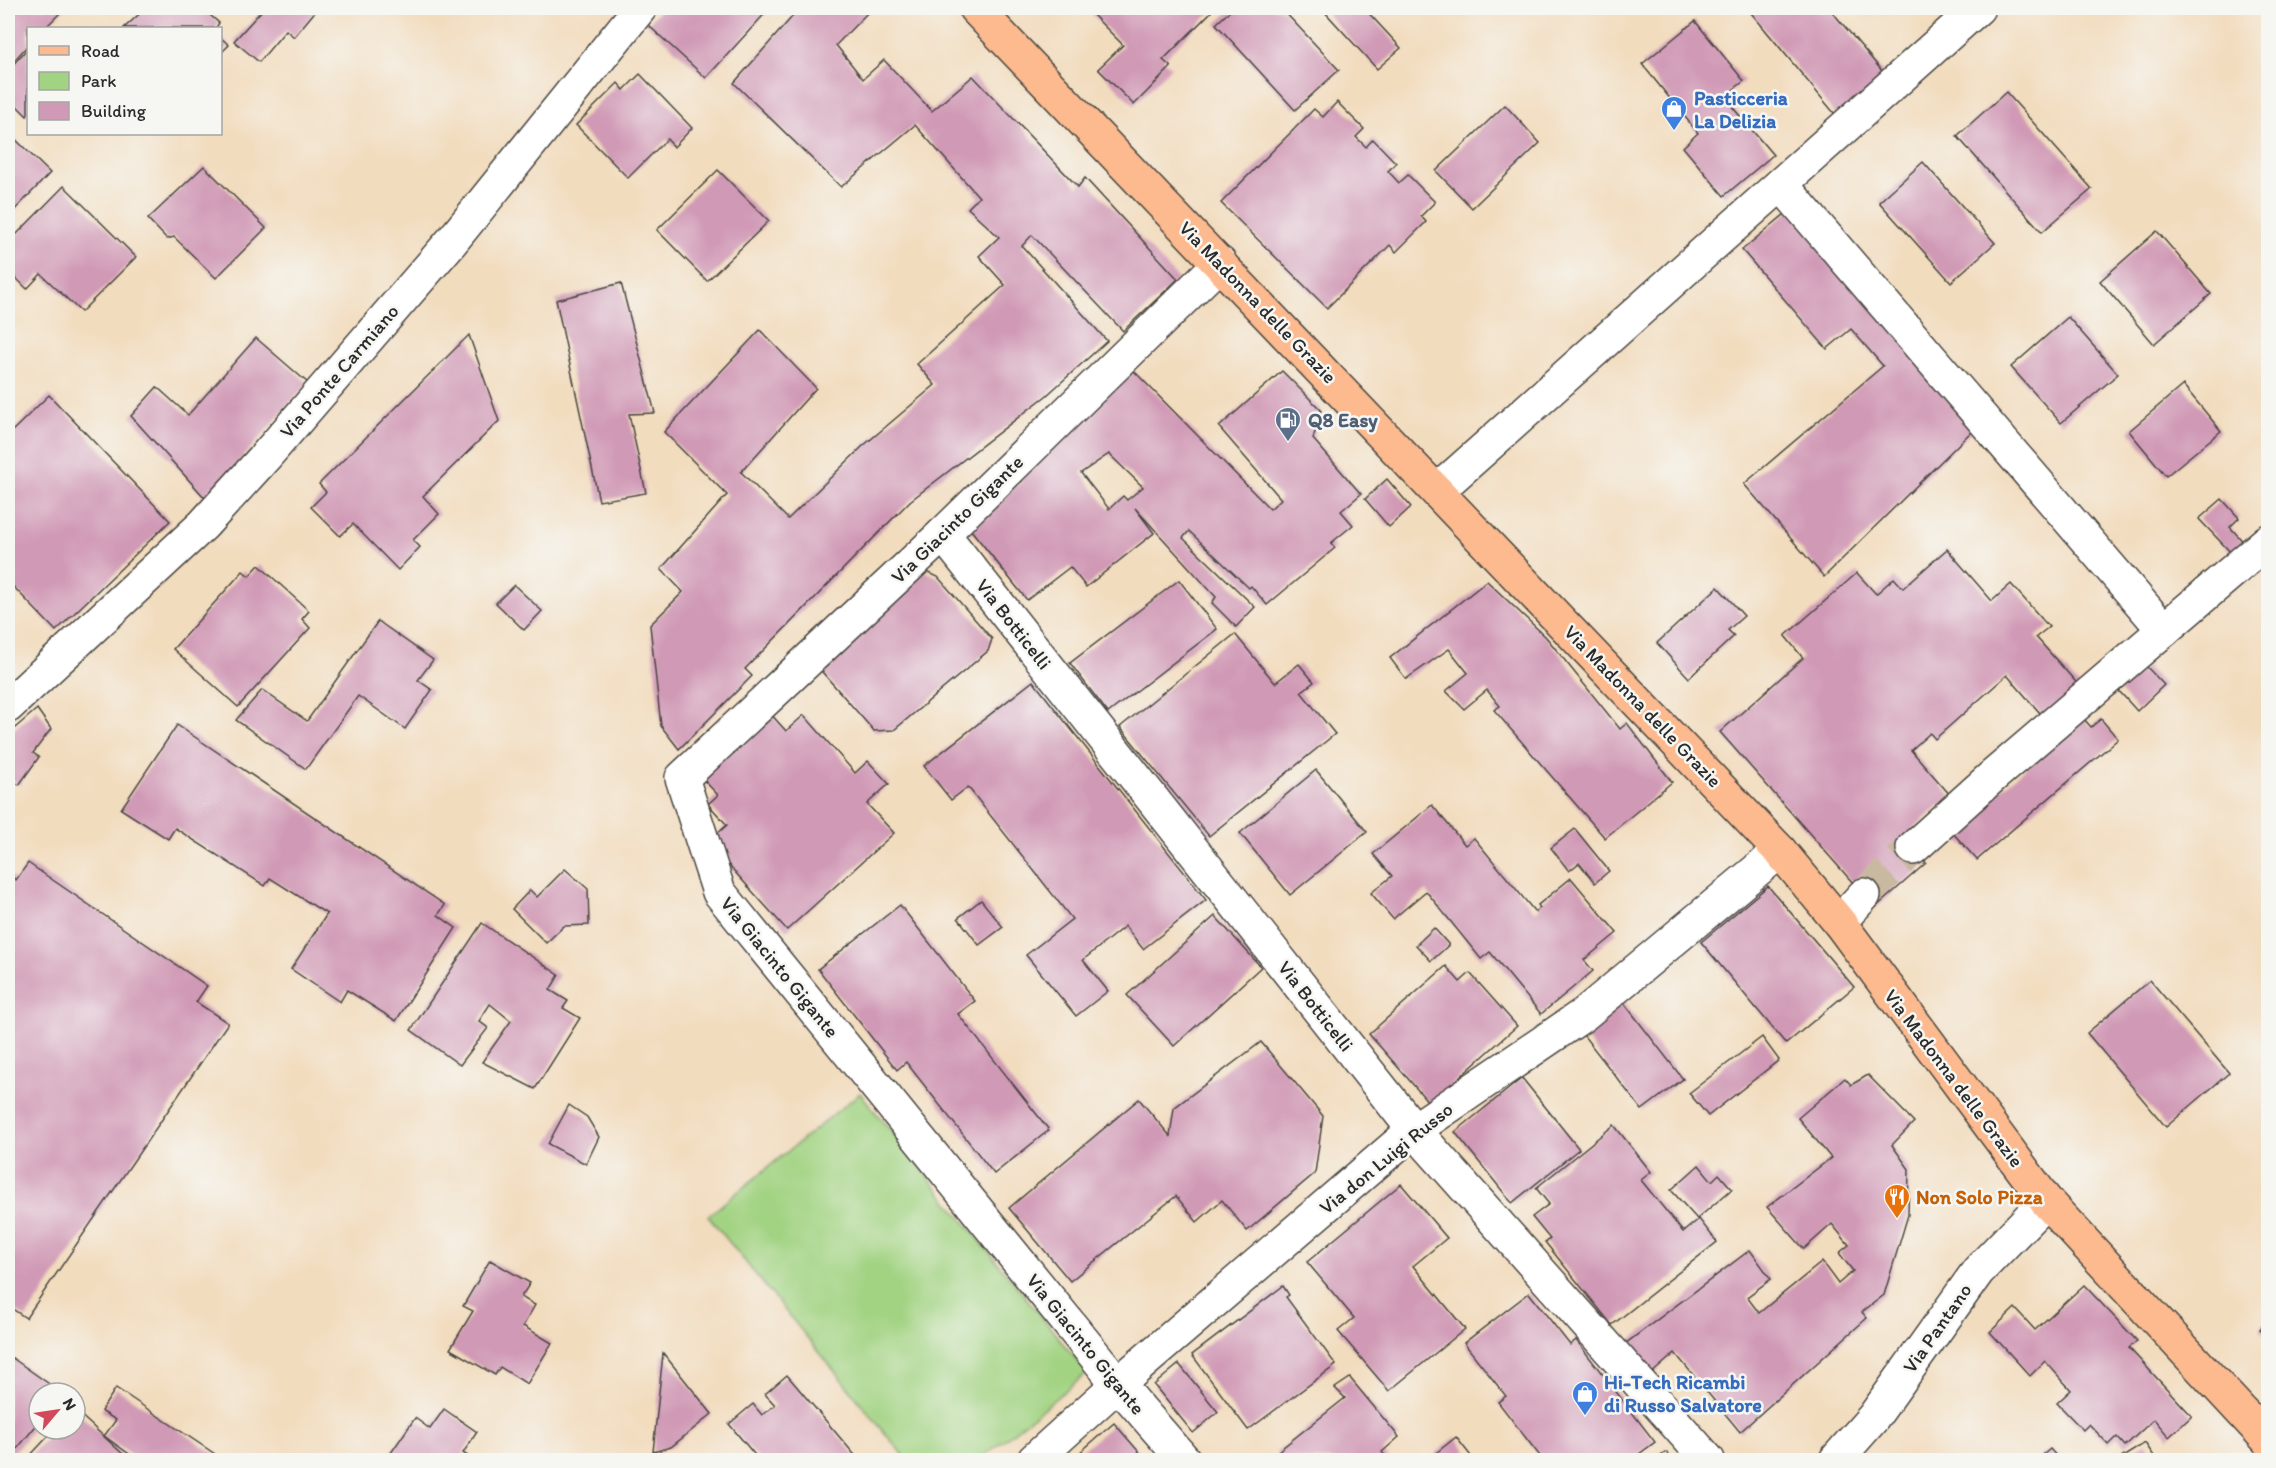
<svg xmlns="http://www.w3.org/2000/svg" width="2276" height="1468" viewBox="0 0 2276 1468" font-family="Itim,sans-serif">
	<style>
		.green { fill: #a2d382; stroke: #667f56; stroke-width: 1.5 }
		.building { fill: #d099b5; fill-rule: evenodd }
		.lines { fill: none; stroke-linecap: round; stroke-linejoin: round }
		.minor-tunnel { stroke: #cab9a1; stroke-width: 33; stroke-dasharray: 33 16; stroke-linecap: butt }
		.minor-casing { stroke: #494641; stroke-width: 36 }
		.major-casing { stroke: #494641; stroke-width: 36 }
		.minor { stroke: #fff; stroke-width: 33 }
		.major { stroke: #fcba8e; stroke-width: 33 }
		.labels { text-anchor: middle; stroke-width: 5; stroke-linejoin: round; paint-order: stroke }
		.shop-label { font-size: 20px; font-weight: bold; fill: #366cbe; stroke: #f6f6f2; text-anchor: start }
		.street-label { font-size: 20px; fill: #2b2b2b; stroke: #f6f6f2 }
		.service-label { font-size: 20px; font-weight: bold; fill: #4e5e75; stroke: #f6f6f2; text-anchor: start }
		.food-label { font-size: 20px; font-weight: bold; fill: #c56008; stroke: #f6f6f2; text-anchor: start }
	</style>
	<rect width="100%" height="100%" fill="#f6f6f2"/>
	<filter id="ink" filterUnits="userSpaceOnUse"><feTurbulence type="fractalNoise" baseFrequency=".0167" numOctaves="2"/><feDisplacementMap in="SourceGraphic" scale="12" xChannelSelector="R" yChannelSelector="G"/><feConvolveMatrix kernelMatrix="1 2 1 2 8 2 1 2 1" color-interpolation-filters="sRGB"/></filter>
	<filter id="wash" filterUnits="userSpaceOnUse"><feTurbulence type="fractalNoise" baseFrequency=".008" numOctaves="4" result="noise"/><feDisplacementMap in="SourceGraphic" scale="24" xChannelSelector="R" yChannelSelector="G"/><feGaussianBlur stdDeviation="1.35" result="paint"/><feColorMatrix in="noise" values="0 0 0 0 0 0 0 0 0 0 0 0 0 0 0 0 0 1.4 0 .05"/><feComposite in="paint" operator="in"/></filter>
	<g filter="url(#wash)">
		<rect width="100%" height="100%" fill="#f2dcbe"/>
		<polygon class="green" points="860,1093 1087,1373 979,1460 907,1460 708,1216"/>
		<g id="blocks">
			<g class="building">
				<polygon points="11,8 65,8 45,28 28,28 28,45 8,67 8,12"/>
				<polygon points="146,8 202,8 219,23 216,28 124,28"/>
				<polygon points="264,8 318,8 294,37 286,30 259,62 234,41"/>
				<polygon points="662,8 770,8 706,78 647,24"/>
				<polygon points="797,8 872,8 836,45 863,79 884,60 932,111 973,76 1078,187 1085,178 1178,279 1123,331 1032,235 1022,246 1107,341 1046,396 910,501 745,669 752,676 679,749 661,726 650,625 683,592 661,569 727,495 664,432 760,330 816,388 741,472 788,519 863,446 935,385 917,364 1005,285 979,256 999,237 968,208 979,197 915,125 841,187 734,83 799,9"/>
				<polygon points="1086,8 1206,8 1211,12 1163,60 1171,67 1134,105 1098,69 1123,45"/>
				<polygon points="1233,8 1281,8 1339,70 1295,110 1216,24"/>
				<polygon points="1328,8 1364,8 1401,48 1377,69 1324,11"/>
				<polygon points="1747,8 1829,8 1888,78 1839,119"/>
				<polygon points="1695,21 1744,81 1724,97 1773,155 1724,196 1683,147 1698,133 1642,64"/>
				<polygon points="220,37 229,45 220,54"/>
				<polygon points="28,48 28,114 27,116 8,97 8,70"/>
				<polygon points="640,74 692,128 674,147 667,139 628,178 576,125 618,83 624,90"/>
				<polygon points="2006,92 2092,189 2042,232 1957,136"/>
				<polygon points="1337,102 1364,129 1356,137 1366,147 1373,139 1396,163 1388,171 1399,183 1408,175 1435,202 1421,216 1426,222 1396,252 1390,245 1327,308 1221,203 1314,109 1323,117"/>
				<polygon points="1505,105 1540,143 1472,208 1436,171"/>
				<polygon points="8,132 50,173 8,217"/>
				<polygon points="1923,162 1995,243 1951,282 1879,202"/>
				<polygon points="204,166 266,228 216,278 174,237 167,239 148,219"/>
				<polygon points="718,170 769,221 707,281 657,230"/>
				<polygon points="64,186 136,257 81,312 41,274 27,289 8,270 8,243"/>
				<polygon points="1791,209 1976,427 1824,577 1744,484 1883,366 1851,329 1827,349 1742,250"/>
				<polygon points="2157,231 2211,294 2154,344 2100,281"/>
				<polygon points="621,283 655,413 629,414 646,493 599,501 556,300"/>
				<polygon points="2068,317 2118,374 2061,423 2011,367"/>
				<polygon points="469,335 499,421 423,496 439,514 413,540 420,547 398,570 353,524 340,536 311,507 326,492 319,484"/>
				<polygon points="256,338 308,383 206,499 131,416 157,387 188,415"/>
				<path d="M1134 371 1270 509 1281 499 1219 427 1282 371 1321 410 1313 439 1361 494 1341 511 1353 525 1331 543 1335 548 1267 605 1251 586 1249 588 1189 531 1183 538 1255 607 1236 627 1212 603 1216 597 1135 508 1154 533 1086 587 1070 567 1027 600 967 525 1022 481 1012 474ZM1109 454 1143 487 1127 500 1123 496 1109 509 1081 473Z"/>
				<polygon points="2183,385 2221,431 2166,476 2129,431"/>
				<polygon points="49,395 170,521 56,631 8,581 8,435"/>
				<polygon points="1387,479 1411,507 1389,527 1365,499"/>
				<polygon points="2222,499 2239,518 2230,527 2247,546 2235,557 2199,519"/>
				<polygon points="1947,549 1992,601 2011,584 2049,627 2036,637 2082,689 2046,720 2007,675 1935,739 1930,733 1911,750 1951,796 1903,837 1926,863 1875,908 1720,732 1803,658 1785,636 1857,573 1876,594 1894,578 1903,588"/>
				<polygon points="259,565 309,611 302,619 310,628 238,707 173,649 243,571 249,576"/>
				<polygon points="925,571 938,577 992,639 988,651 894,730 874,731 816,665"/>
				<polygon points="1179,580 1217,629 1108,713 1070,663"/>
				<polygon points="1487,581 1546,637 1620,729 1627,723 1672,782 1605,838 1494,710 1500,706 1487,690 1464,709 1446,691 1468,673 1449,649 1406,679 1390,658"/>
				<polygon points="514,585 542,611 524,630 496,603"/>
				<polygon points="1718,587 1744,616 1728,630 1734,636 1689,678 1657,643"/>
				<polygon points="378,621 433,660 418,680 432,690 405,729 358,696 306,769 236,720 262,690 307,721"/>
				<polygon points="1235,634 1275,683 1299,664 1314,682 1301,692 1335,734 1209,836 1120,727"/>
				<polygon points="2146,666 2164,685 2137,711 2119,691"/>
				<polygon points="1033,681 1206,900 1143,949 1125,926 1083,960 1108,991 1076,1016 1026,955 1072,919 968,787 951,800 924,766"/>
				<polygon points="37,709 51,729 33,753 39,757 19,785 8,777 8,734"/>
				<polygon points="769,712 786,731 804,715 855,773 868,761 889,784 867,804 894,833 787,930 708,842 727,825 708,804 718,795 699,775"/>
				<polygon points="2083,718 2091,727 2101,719 2118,739 1977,860 1952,832"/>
				<polygon points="177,725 445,905 438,915 456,928 396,1021 347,990 340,1002 291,969 327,914 270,878 265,886 175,828 168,839 121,809"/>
				<polygon points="1316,770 1367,832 1290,895 1240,833"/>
				<polygon points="1432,805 1465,845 1474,838 1535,912 1540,908 1538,905 1571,878 1617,933 1584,960 1593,971 1541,1014 1490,952 1481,959 1426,891 1393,919 1371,893 1392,876 1373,854"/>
				<polygon points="1575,829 1609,871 1595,883 1579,863 1569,871 1551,848"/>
				<polygon points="28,863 207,986 196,1002 228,1023 26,1318 8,1306 8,874 16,880"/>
				<polygon points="565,869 588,889 589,925 564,926 546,943 512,909 530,890 537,897"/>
				<polygon points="1768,886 1854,987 1786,1044 1701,942"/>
				<polygon points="981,900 1003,927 979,945 958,918"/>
				<polygon points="900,905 975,1001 958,1014 1049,1130 994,1174 906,1062 897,1070 818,969"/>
				<polygon points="1215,916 1261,967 1174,1046 1127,995"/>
				<polygon points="482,923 559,975 550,990 568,1001 563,1008 580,1018 535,1089 482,1062 511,1021 490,1004 479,1021 488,1028 460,1065 411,1030"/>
				<polygon points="1434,928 1449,945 1431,961 1416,945"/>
				<polygon points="1446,966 1460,982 1470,973 1517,1026 1430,1104 1369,1034"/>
				<polygon points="2150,980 2229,1073 2166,1127 2087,1033"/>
				<polygon points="1621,999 1683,1079 1642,1110 1580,1031"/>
				<polygon points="1762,1037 1779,1060 1708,1116 1689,1093"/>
				<polygon points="1261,1042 1323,1116 1315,1173 1247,1231 1222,1200 1197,1222 1176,1196 1070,1281 1009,1208 1139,1099 1170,1136 1174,1108"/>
				<polygon points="1868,1075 1914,1122 1892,1145 1909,1169 1908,1215 1884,1295 1862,1312 1867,1318 1740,1432 1675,1353 1650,1375 1625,1344 1750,1250 1771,1279 1747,1297 1759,1313 1822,1262 1838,1284 1853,1271 1839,1253 1849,1245 1832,1224 1804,1249 1767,1207 1831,1158 1798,1118 1845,1078 1851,1085"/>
				<polygon points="1522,1078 1579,1149 1512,1203 1455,1132"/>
				<polygon points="569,1105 587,1117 599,1137 586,1164 548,1144"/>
				<polygon points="1614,1125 1651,1172 1641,1180 1683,1232 1699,1219 1717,1242 1612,1325 1545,1242 1550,1239 1532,1217 1549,1204 1536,1188"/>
				<polygon points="1699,1165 1712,1181 1719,1174 1732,1189 1697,1219 1671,1190"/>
				<polygon points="1401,1184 1447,1238 1413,1266 1465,1329 1389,1391 1338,1331 1354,1318 1307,1262"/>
				<polygon points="490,1260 530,1283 521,1297 535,1305 523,1326 552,1343 527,1384 500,1367 495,1375 450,1349 473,1311 463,1306"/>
				<polygon points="2084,1285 2137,1341 2129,1348 2192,1416 2169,1437 2154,1419 2125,1446 2117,1437 2109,1445 2089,1424 2083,1430 2057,1403 2071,1390 2045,1361 2030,1376 1990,1332 2015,1308 2035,1330"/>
				<polygon points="1283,1286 1289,1295 1286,1297 1336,1365 1248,1430 1192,1355"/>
				<polygon points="1529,1293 1570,1345 1576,1340 1655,1442 1631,1460 1543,1460 1498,1402 1506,1396 1464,1343"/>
				<polygon points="2268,1320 2268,1337 2260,1329"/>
				<polygon points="663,1353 712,1414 671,1447 653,1452"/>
				<polygon points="8,1355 62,1393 39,1393 39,1422 8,1460"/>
				<polygon points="1179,1364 1218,1412 1193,1433 1154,1385"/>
				<polygon points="787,1375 859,1460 759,1460 729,1424 753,1404 762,1415 775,1405 765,1394"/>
				<polygon points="1350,1378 1399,1437 1382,1452 1389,1460 1281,1460 1277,1452 1345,1398 1335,1388"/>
				<polygon points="116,1388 224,1460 138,1460 104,1436 116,1420 101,1411"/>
				<polygon points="444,1409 477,1432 463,1453 474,1460 386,1460 415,1418 430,1429"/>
				<polygon points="75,1410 125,1456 121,1460 26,1460 55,1429 75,1429"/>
				<polygon points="1114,1423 1146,1460 1071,1460"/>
				<polygon points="1456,1437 1474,1460 1442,1460 1436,1453"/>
				<polygon points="2145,1443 2156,1459 2153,1460 2118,1460"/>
				<polygon points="2050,1449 2060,1460 2037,1460"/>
				<polygon points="1666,1452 1673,1460 1656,1460"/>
			</g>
		</g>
	</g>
	<g filter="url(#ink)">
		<use href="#blocks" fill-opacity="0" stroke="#494641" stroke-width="1.5"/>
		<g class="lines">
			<polyline class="minor-tunnel" points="1864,895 1913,848"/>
			<defs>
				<g id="minor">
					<polyline points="1781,184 2164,630"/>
					<polyline points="1437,491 1978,8"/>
					<polyline points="943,534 1414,1130 1708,1460"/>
					<polyline points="8,706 203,525 265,457 452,241 640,8"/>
					<polyline points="1913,848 1993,776 2268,541"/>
					<polyline points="1839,922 1864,895"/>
					<polyline points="1034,1460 1118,1384 1414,1130 1583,1015 1780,851"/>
					<polyline points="1184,1460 1118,1384 719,892 682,778 943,534 1220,263"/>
					<polyline points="1836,1460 1873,1418 1978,1271 2046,1201"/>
				</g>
				<polyline id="major" points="975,8 1780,851 1839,922 2046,1201 2268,1440"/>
			</defs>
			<use href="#minor" class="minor-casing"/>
			<use href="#major" class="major-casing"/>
			<use href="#minor" class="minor"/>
			<use href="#major" class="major"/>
		</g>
	</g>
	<defs>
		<symbol id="shop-pin" viewBox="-11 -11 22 30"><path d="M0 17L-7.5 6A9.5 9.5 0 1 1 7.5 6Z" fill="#3f7fe0" stroke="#f6f6f2"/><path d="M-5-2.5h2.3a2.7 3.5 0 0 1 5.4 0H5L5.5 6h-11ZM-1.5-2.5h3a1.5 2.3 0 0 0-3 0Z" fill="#fff"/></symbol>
		<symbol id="fuel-pin" viewBox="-11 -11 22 30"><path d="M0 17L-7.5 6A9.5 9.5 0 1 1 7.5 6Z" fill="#5c6f8a" stroke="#f6f6f2"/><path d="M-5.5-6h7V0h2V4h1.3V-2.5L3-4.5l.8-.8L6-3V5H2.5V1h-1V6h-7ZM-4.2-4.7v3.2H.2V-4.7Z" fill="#fff"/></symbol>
		<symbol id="restaurant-pin" viewBox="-11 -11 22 30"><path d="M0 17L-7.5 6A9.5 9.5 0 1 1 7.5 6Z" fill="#e8710a" stroke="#f6f6f2"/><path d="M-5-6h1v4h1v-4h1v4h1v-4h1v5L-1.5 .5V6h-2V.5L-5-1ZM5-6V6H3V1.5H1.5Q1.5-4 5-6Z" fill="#fff"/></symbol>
	</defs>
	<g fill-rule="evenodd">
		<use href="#shop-pin" x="1659" y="94" width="30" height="40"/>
		<use href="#fuel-pin" x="1273" y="405" width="30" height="40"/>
		<use href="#restaurant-pin" x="1882" y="1182" width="30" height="40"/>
		<use href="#shop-pin" x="1570" y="1379" width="30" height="40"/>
	</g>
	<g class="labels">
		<g class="shop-label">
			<text x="1694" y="105">Pasticceria<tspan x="1694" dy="23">La Delizia</tspan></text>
			<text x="1604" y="1389">Hi-Tech Ricambi<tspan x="1604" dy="23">di Russo Salvatore</tspan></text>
		</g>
		<g class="street-label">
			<text transform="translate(1258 302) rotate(46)" y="7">Via Madonna delle Grazie</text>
			<text transform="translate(339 371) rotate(-49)" y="7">Via Ponte Carmiano</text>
			<text transform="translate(957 519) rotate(-44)" y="7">Via Giacinto Gigante</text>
			<text transform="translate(1014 624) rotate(52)" y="7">Via Botticelli</text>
			<text transform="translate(1643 706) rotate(46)" y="7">Via Madonna delle Grazie</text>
			<text transform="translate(780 967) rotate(51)" y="7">Via Giacinto Gigante</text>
			<text transform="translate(1316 1006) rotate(52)" y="7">Via Botticelli</text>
			<text transform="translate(1954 1078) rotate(53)" y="7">Via Madonna delle Grazie</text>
			<text transform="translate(1386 1158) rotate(-39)" y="7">Via don Luigi Russo</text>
			<text transform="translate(1937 1328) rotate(-55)" y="7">Via Pantano</text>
			<text transform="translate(1086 1344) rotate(51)" y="7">Via Giacinto Gigante</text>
		</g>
		<g class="service-label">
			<text x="1308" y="427">Q8 Easy</text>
		</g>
		<g class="food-label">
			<text x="1916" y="1204">Non Solo Pizza</text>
		</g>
	</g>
	<rect width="2276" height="1468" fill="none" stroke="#f6f6f2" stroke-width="30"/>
	<rect x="27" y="27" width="195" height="108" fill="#f6f6f2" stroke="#a5a5a2" stroke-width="1.5"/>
	<rect x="39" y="46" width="30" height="9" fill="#fcba8e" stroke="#a5a5a2" stroke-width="1.5"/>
	<text x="81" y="57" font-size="18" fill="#2b2b2b">Road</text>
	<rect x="39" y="72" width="30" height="18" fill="#a2d382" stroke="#a5a5a2" stroke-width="1.5"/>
	<text x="81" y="87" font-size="18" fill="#2b2b2b">Park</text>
	<rect x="39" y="102" width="30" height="18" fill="#d099b5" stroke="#a5a5a2" stroke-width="1.5"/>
	<text x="81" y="117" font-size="18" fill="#2b2b2b">Building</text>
	<g transform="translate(57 1411) rotate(61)"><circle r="28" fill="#f6f6f2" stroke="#a5a5a2" stroke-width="1.5"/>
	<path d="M0-4.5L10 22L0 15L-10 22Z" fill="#d1495b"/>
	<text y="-9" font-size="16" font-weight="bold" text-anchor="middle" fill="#2b2b2b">N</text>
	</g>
</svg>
